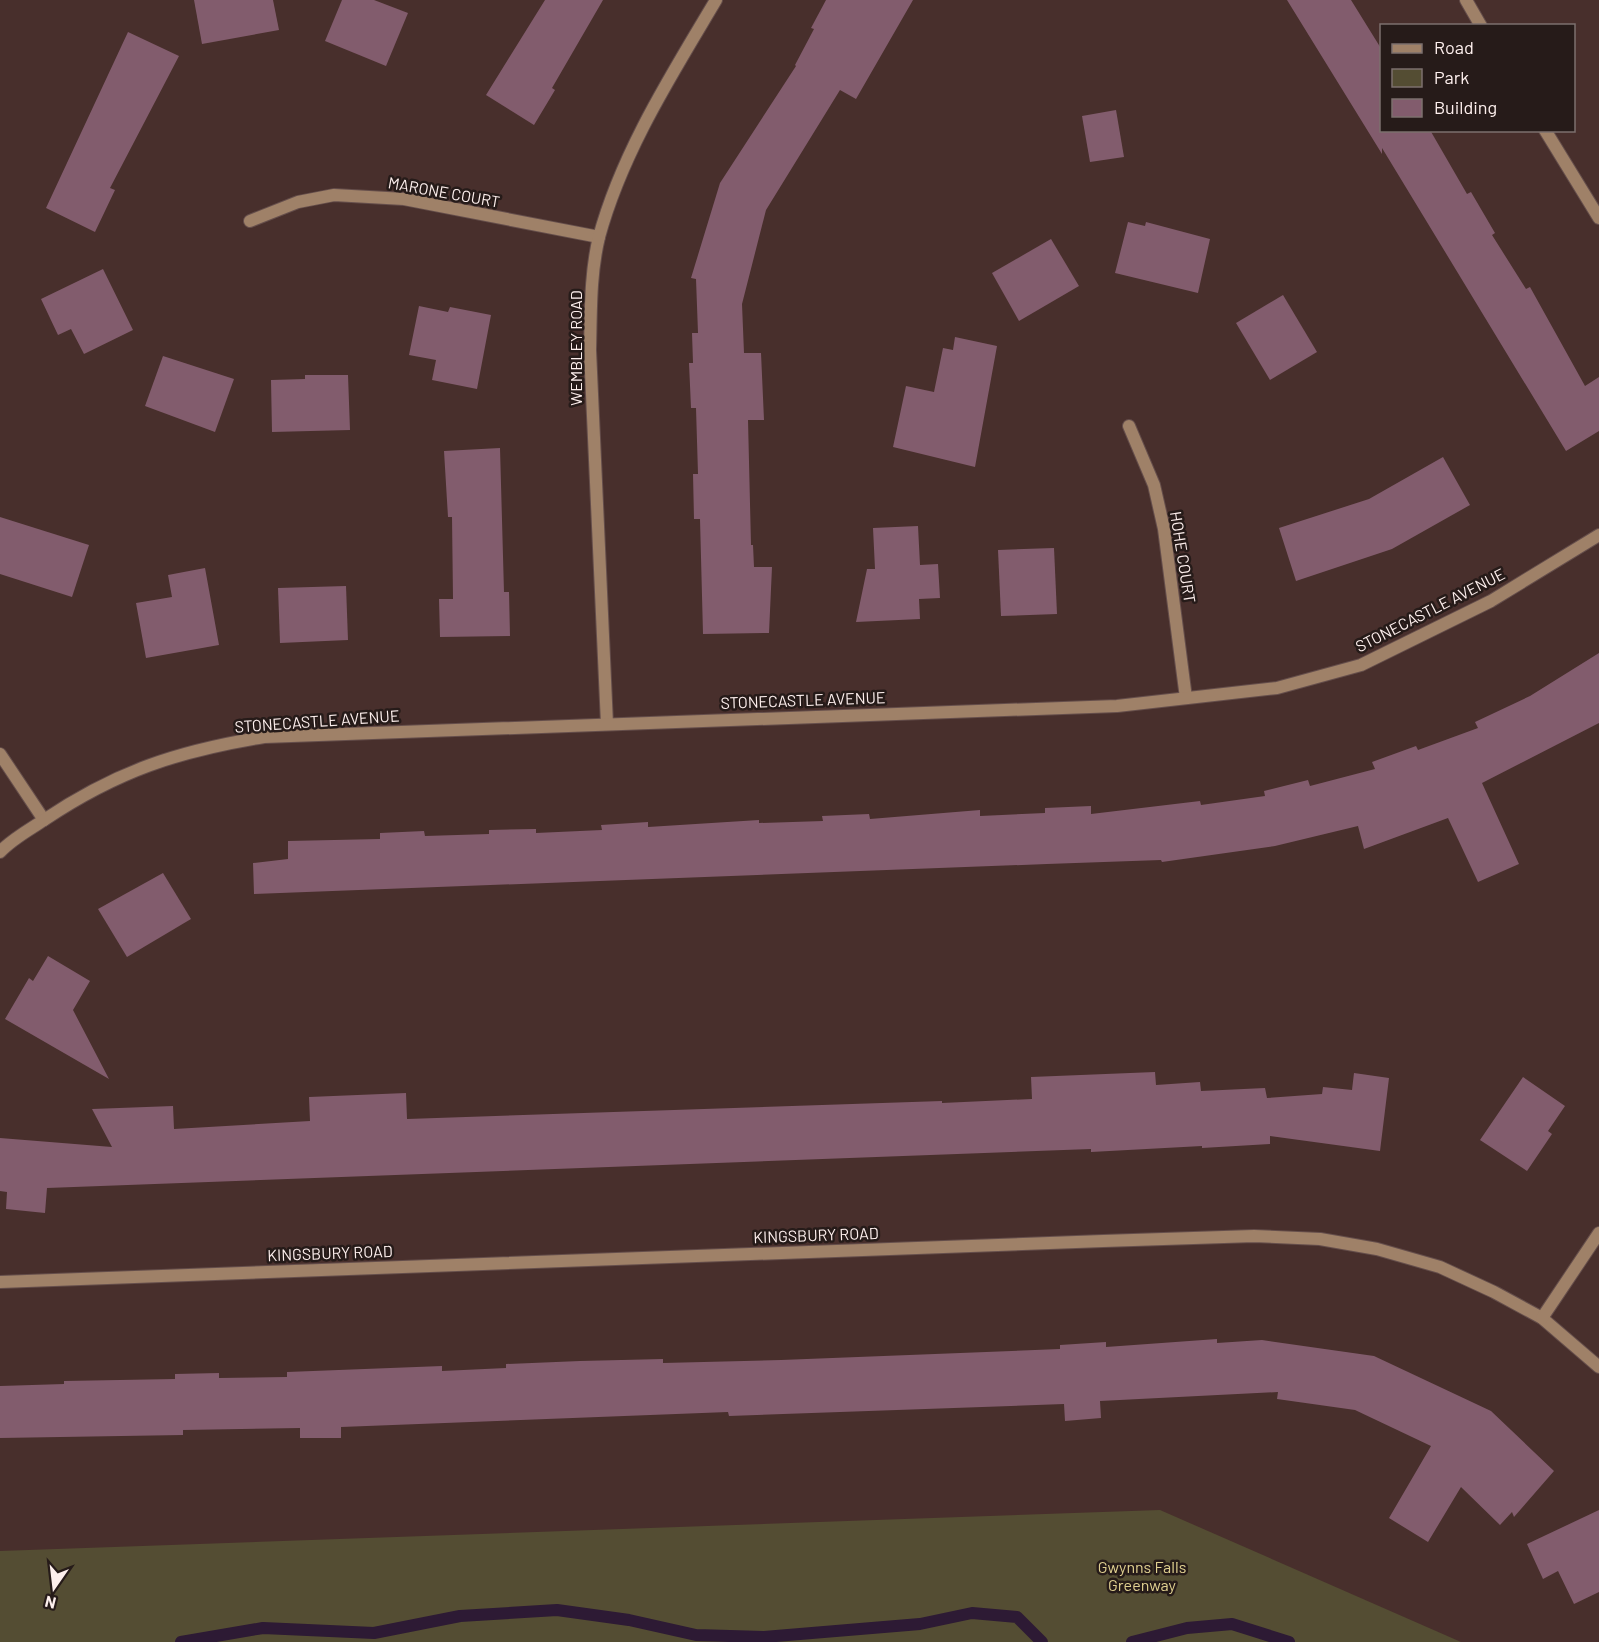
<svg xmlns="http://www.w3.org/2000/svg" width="1599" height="1642" viewBox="0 0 1599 1642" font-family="Barlow,sans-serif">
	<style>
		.green { fill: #544d33 }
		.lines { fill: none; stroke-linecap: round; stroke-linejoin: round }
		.stream { stroke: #2d1a34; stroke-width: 12 }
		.building { fill: #825c6d }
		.service-casing { stroke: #654e4b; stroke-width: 14 }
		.minor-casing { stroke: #654e4b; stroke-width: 14 }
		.service { stroke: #9f8168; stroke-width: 12 }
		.minor { stroke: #9f8168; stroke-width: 12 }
		.labels { text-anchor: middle; stroke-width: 5; stroke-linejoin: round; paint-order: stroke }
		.street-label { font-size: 16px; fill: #fdefed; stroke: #261b19 }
		.park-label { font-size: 16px; fill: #e1d191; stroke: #261b19 }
	</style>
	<rect width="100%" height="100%" fill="#482f2c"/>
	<polygon class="green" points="1160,1510 1461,1642 0,1642 0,1551"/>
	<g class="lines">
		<g class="stream">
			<polyline points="181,1642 263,1628 374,1633 460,1616 557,1610 629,1620 696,1635 764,1637 920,1624 972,1613 1017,1617 1042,1642"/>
			<polyline points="1132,1642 1187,1628 1232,1624 1289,1642"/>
		</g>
	</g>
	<g class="building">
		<polygon points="194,0 273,0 279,30 202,44"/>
		<polygon points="342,0 374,0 408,13 386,66 325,41"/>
		<polygon points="545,0 603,0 552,88 555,90 534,125 486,95"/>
		<polygon points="826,0 913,0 856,99 840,90 766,210 742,304 744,353 761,353 764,420 748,420 751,545 753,545 754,567 772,567 769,633 703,634 700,519 694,519 693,474 698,474 696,408 691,408 689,363 693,363 692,333 698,333 696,279 691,278 720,183 796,66 795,65 814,29 811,28"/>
		<polygon points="1287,0 1351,0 1382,50 1382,130 1430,130 1467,194 1471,192 1495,233 1492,235 1526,289 1530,287 1585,386 1599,377 1599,431 1566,451 1382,148 1382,154"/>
		<polygon points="128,32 179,56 110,188 115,190 95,232 46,208"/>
		<polygon points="1116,110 1124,157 1090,162 1082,116"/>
		<polygon points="1128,222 1145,226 1146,222 1210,239 1198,293 1115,273"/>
		<polygon points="1051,239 1079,286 1019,321 992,273"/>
		<polygon points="103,269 133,330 84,354 71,329 58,335 41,299"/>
		<polygon points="1283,295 1317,352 1270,380 1236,323"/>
		<polygon points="419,306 448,312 450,307 491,315 477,389 432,380 436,360 409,355"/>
		<polygon points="955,337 997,346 975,467 893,447 906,386 934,392 943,348 953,350"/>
		<polygon points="163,356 234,379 215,432 145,406"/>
		<polygon points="305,375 348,375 350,430 272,432 271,380 305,379"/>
		<polygon points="500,448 504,592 509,592 510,636 440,637 439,599 453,599 452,517 448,517 444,451"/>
		<polygon points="1443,457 1470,505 1392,549 1296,581 1279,528 1369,499"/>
		<polygon points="0,517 89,545 72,597 0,574"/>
		<polygon points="918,526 920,565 938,564 940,598 919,599 920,619 856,622 867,569 875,569 873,528"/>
		<polygon points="1054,548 1057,614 1001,616 998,550"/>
		<polygon points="205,568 219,645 146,658 136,603 172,597 168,575"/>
		<polygon points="346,586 348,640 280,643 278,588"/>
		<polygon points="1599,653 1599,723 1482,783 1519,864 1478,882 1448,818 1364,849 1358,826 1275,846 1162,862 1161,860 1047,864 254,894 253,863 288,859 288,841 380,839 380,833 424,831 425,836 489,834 489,830 536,829 536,833 602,830 601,825 648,822 648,827 759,820 759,823 823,821 822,816 869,814 870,819 980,810 980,816 1045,813 1045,808 1091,806 1091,814 1200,801 1201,805 1265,796 1264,791 1308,780 1310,786 1375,769 1372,762 1416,746 1418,750 1478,728 1475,722 1530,696"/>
		<polygon points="163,873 191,919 127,957 98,909"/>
		<polygon points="48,956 90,981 73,1010 109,1079 5,1019 29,978 33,981"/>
		<polygon points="1155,1072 1156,1085 1200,1082 1201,1091 1265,1088 1267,1098 1322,1094 1323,1087 1352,1090 1354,1073 1389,1078 1380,1151 1270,1136 1270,1144 1202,1148 1202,1146 1091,1152 1091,1149 47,1188 45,1213 6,1209 7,1192 0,1191 0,1138 112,1147 92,1109 173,1106 174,1129 310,1121 309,1097 406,1093 407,1119 942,1101 942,1103 1032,1099 1031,1077"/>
		<polygon points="1523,1077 1565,1106 1548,1131 1552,1134 1527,1171 1480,1140"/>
		<polygon points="1217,1339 1217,1343 1262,1340 1374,1356 1491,1411 1554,1471 1514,1517 1512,1512 1500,1525 1461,1487 1428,1542 1389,1518 1431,1446 1355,1410 1277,1399 1278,1392 1100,1401 1101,1418 1065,1421 1064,1404 729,1416 728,1412 341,1427 341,1438 300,1438 300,1428 183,1430 183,1435 0,1438 0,1386 64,1384 64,1381 175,1379 175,1374 219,1373 219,1378 287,1377 287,1372 442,1366 442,1371 506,1368 506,1364 580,1361 663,1359 663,1363 781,1360 1060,1349 1060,1345 1106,1342 1106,1347"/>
		<polygon points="1599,1510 1599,1592 1574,1604 1558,1571 1543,1579 1527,1544"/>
	</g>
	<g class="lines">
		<defs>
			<polyline id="service" points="0,754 44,820"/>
			<g id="minor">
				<polyline points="1466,0 1481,26"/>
				<polyline points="1545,130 1599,218"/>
				<polyline points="250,221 298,202 334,195 404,199 599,237"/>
				<polyline points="1129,426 1154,485 1164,529 1186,698"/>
				<path d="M607 724 590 350C591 313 590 274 599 237 622 152 672 74 716 0"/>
				<path d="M0 852C12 839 29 830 44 820 117 771 178 751 264 737L1117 706 1277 688 1361 665 1491 601 1599 535"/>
				<polyline points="0,1282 1103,1241 1254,1236 1320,1239 1377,1249 1440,1267 1494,1292 1542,1318 1599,1367"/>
				<polyline points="1542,1318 1599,1233"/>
			</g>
		</defs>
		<use href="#service" class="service-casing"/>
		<use href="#minor" class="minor-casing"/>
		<use href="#service" class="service"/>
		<use href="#minor" class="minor"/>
	</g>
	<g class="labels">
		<g class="street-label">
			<text transform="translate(444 192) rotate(10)" y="6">MARONE COURT</text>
			<text transform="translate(576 348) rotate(-90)" y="6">WEMBLEY ROAD</text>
			<text transform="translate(1183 557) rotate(81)" y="6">HOHE COURT</text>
			<text transform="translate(1430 610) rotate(-27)" y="6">STONECASTLE AVENUE</text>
			<text transform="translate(803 700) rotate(-2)" y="6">STONECASTLE AVENUE</text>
			<text transform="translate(317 721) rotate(-4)" y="6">STONECASTLE AVENUE</text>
			<text transform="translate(816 1235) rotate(-2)" y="6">KINGSBURY ROAD</text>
			<text transform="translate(330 1253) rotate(-2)" y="6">KINGSBURY ROAD</text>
		</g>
		<g class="park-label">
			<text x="1142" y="1573">Gwynns Falls<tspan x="1142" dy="18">Greenway</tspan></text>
		</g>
	</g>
	<rect x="1380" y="24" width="195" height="108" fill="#261b19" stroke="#7c706e" stroke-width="1.5"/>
	<rect x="1392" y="44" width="30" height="9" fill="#9f8168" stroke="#7c706e" stroke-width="1.5"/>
	<text x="1434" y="54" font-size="18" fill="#fdefed">Road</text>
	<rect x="1392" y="69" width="30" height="18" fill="#544d33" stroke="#7c706e" stroke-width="1.5"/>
	<text x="1434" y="84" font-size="18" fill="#fdefed">Park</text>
	<rect x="1392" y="99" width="30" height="18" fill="#825c6d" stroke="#7c706e" stroke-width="1.5"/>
	<text x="1434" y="114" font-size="18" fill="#fdefed">Building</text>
	<g transform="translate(54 1588) rotate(194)" stroke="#261b19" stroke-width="4.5" paint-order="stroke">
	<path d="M0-4.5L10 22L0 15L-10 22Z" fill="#fdefed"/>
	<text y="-9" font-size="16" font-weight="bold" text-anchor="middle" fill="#fdefed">N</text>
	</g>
</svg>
